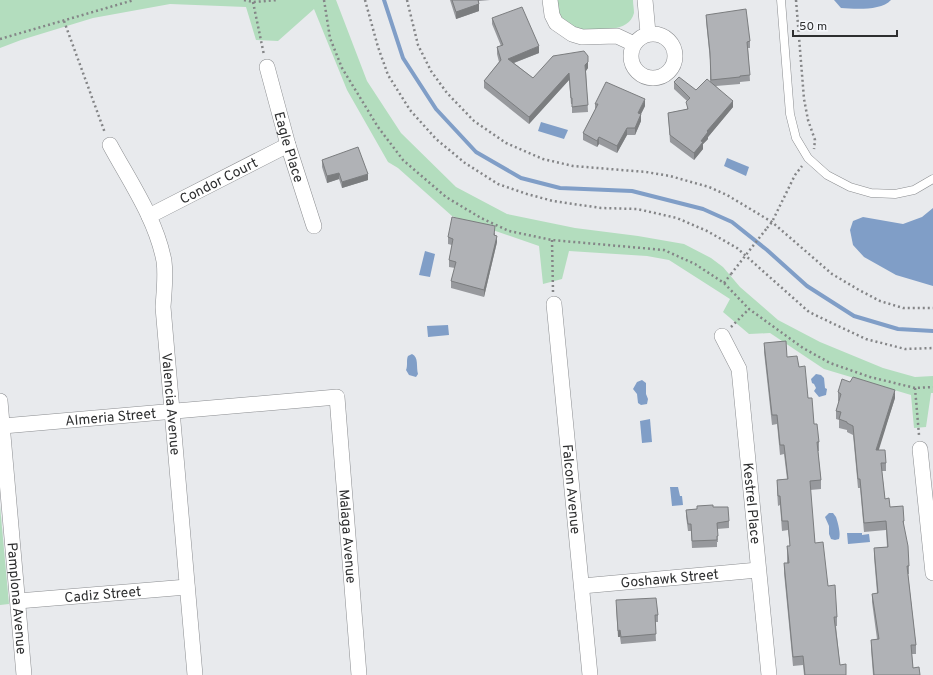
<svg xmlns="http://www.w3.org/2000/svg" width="933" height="675" viewBox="0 0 933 675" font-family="Overpass,sans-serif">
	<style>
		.green { fill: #b3ddbe }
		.water { fill: #809ec7 }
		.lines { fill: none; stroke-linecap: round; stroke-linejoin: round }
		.stream { stroke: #809ec7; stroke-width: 4 }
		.service-casing { stroke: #8b8d90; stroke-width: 9 }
		.minor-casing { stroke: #8b8d90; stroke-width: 16 }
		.path { stroke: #848587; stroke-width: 2.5; stroke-dasharray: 2 3; stroke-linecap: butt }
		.service { stroke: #fff; stroke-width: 8 }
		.minor { stroke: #fff; stroke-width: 15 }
		.path-bridge { stroke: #848587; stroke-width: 2.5; stroke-dasharray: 2 3; stroke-linecap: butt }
		.wall { fill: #97999d }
		.shaded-wall { fill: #7b7d7f }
		.building { fill: #b0b2b6; stroke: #7b7d7f }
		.labels { text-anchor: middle; stroke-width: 3.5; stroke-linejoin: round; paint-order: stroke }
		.street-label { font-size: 14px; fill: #2e2f30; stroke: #f5f7fb }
	</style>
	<rect width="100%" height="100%" fill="#e8eaed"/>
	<g class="green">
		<polygon points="0,0 336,0 367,81 401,133 456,187 507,214 575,228 638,236 684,244 711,258 723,267 740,287 778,320 820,342 883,368 915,377 933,376 933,393 931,393 926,427 914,428 911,395 824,369 770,333 749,334 723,312 730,299 669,260 647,256 569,251 562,279 543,284 539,246 452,216 398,168 388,162 347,90 314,9 278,41 256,40 246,7 170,4 93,18 21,40 0,48"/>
		<path d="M557 0H633C633 4 634 9 634 13 629 33 599 29 583 31 578 30 575 28 571 25 558 17 559 14 557 0Z"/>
		<polygon points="0,506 9,604 0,605"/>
	</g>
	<g class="water">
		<path d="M834 0H891C881 11 855 9 841 8Z"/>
		<polygon points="541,122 568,130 564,139 538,131"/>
		<polygon points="727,158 749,167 746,176 724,166"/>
		<polygon points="933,208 933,286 896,275 864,257 853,245 850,230 853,221 863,217 903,224 922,217"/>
		<polygon points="425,251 435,254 430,277 419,275"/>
		<polygon points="448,325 449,335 428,337 427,326"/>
		<path d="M412 354C419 357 416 367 418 374L416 377 409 375 406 370C408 365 406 360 408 356Z"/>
		<polygon points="816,374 821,375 824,378 825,388 827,389 826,395 819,397 814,391 816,388 814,384 812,383 811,379"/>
		<polygon points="642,380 646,383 646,394 648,399 647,404 641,405 638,403 637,394 633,389 637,382"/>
		<polygon points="650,419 652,442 642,443 640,421"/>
		<polygon points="670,487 678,487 680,496 682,496 683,505 672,506"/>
		<path d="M829 513H833L836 517C838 523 841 534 839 539L835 540 831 539 829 534V526L825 517Z"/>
		<polygon points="847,533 862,533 862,535 869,534 870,542 848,544"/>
	</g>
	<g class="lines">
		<polyline class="stream" points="384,0 403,58 436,109 476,152 521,178 560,188 632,191 703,209 732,222 767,250 807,286 854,316 898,329 933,331"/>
		<defs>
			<polyline id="service" points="781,0 790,114 796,138 808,158 827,175 850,187 871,193 895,194 914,190 933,179"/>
			<g id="minor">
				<polyline points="550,0 552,15 556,23 572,34 582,37 617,36 634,44"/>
				<polyline points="645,0 648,33"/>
				<circle cx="653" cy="56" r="22"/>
				<path id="s1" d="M267 67 288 145 314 226"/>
				<path id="s2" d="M110 145C130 182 156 219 164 261 166 276 164 292 163 307L195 675"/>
				<path id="s3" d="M149 216 288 145"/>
				<path id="s4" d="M554 304 590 675"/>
				<path id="s5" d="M722 336 739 369 769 675"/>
				<path id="s6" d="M0 401 24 675"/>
				<path id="s7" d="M3 426 337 397 359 675"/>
				<polyline points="920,449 933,573"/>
				<path id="s8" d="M582 586 758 570"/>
				<path id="s9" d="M18 601 187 587"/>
			</g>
		</defs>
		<use href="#service" class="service-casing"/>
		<use href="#minor" class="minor-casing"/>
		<g class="path">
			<polyline points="244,0 253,2 278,0"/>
			<polyline points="324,0 330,38 342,68 378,127 403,160 446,197 481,218 509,231 552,240 664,250 695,264 724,283 749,309 803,348 830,363 870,377 915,388 933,387"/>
			<polyline points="365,0 378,47 388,75 410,110 436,139 465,163 498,184 527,194 553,201 601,208 637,209 677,218 707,231 737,248 809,312 836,325 866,339 905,349 933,348"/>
			<polyline points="407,0 418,45 431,71 447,93 474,121 506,143 543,159 573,166 646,172 670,176 709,187 727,195 772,222 832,274 859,290 880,301 903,308 933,308"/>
			<polyline points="796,0 804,99 808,120 815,140 814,149"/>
			<polyline points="253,2 264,55"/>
			<polyline points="64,21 105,133"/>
			<polyline points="0,39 134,0"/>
			<polyline points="767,228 772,222 795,175 802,166"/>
			<polyline points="552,240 553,292"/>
			<polyline points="724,283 731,274"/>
			<polyline points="731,327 749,309"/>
			<polyline points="915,388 919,435"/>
		</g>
		<use href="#service" class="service"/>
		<use href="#minor" class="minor"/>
		<polyline class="path-bridge" points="731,274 767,228"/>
	</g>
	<g class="wall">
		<polygon points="450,0 490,0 479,1 479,11 456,19"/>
		<polygon points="706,15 750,41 750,48 748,48 750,81 740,82 740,84 716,86 733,107 708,137 708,139 703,144 703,149 694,160 670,142 668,113 687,109 687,101 674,89 674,82 696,90 710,82 710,60 706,21"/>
		<polygon points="492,18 539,53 514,63 533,78 588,68 586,71 588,112 572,113 572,104 571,104 569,80 529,124 484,88 484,81 499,62 497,54 497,47 501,46 492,24"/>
		<polygon points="595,104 645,106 641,114 641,121 635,135 627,135 617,153 599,144 597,147 583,140 583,133 595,110"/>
		<polygon points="322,160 368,180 342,188 339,179 327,183 322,167"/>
		<polygon points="495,233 495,235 497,242 484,297 451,288 451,281 455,268 449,267 449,260 452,245 448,244 448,237"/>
		<polygon points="764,343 787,357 799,367 808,398 814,424 819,442 819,451 818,451 821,480 821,489 810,490 815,543 837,617 837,626 836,626 840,665 846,675 804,675 803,665 793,666 784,573 784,563 787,563 787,546 790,546 788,530 782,531 780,505 778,506 777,490 777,480 787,479 784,454 780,455 777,424 772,425 764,352"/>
		<polygon points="838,392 895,398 878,450 886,463 886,471 882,471 885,499 890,507 904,521 904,529 909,566 909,574 908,574 916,645 916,654 912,654 913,668 920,675 873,675 871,649 871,640 877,639 872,602 872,594 877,593 874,557 874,548 887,547 886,530 864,532 860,488 858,488 853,435 847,432 847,430 839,428 839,420 836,419 836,411 839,402 838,401"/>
		<polygon points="713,507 729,521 729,528 717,529 718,542 717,542 717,547 692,548 691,531 688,531 686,516 686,510"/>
		<polygon points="616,607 658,615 658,622 655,622 656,641 621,644 620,637 618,637"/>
	</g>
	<g class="shaded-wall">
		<polygon points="478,0 479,0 479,11 456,19 456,12"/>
		<polygon points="539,46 539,53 508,65 508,59"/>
		<polygon points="588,62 588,68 585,72 585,65"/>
		<polygon points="569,73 569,80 529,124 529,117"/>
		<polygon points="645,99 645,106 638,120 638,113"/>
		<polygon points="733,101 733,107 708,137 708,139 703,144 703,149 694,160 694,153 701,141 707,131"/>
		<polygon points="641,114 641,121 635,135 635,128"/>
		<polygon points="627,128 627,135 617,153 617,146"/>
		<polygon points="599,137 599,144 597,147 597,141"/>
		<polygon points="339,173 339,179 327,183 327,176"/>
		<polygon points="368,174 368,180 342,188 342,182"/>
		<polygon points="497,236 497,242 484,297 484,290"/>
		<polygon points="895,390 895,398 876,459 876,450"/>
		<polygon points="620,630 620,637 618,637 618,631"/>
	</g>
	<g class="building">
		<polygon points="452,0 479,0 478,0 479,4 456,12"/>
		<polygon points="522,7 539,46 508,59 533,78 553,56 584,51 588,56 588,62 585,65 588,105 572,107 572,98 571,98 569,73 529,117 484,81 501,60 497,47 503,45 492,18"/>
		<polygon points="746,9 750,41 747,42 750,75 740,76 740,77 711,80 710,53 706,15"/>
		<polygon points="679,77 696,90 707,79 733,101 707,131 708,132 701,141 703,142 694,153 670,135 668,113 688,109 686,102 690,98 674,82"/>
		<polygon points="606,82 645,99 638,113 641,114 635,128 627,128 617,146 599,137 597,141 583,133 598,104 595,104"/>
		<polygon points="358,147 368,174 342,182 339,173 327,176 322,160"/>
		<polygon points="452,217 495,226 494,235 497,236 484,290 451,281 456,262 449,260 453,239 448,237"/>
		<polygon points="786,341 787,357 797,356 799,367 805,366 808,398 812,398 814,424 817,424 819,442 817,442 821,480 810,481 815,543 823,542 828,586 835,585 837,617 834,617 840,665 846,664 846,675 805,675 803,656 793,657 784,563 789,563 787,546 790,546 788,521 782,521 780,496 778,496 777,480 788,479 784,445 780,445 777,415 772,415 764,343"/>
		<polygon points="853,377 895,390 876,450 885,450 886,463 881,463 885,499 889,498 890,507 903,506 904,521 903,521 908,546 909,566 907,566 916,645 911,645 913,668 919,667 920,675 874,675 871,640 879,639 872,594 878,593 874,548 888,547 886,521 864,523 860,479 858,479 853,426 847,423 847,422 839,419 841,412 836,411 841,394 838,392 842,379 850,382"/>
		<polygon points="713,505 713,507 728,507 729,521 717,523 718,536 717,536 717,540 692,541 691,524 688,524 686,510 697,509 697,506"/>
		<polygon points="656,598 658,615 655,615 656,634 621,637 620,630 618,631 616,600"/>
	</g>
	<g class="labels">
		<g class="street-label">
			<text dy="5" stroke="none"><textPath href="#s1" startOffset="83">Eagle Place</textPath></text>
			<text dy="5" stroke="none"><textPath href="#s3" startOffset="78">Condor Court</textPath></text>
			<text dy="5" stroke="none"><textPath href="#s2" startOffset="272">Valencia Avenue</textPath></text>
			<text dy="5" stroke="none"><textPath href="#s7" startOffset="108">Almeria Street</textPath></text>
			<text dy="5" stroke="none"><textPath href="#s4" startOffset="186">Falcon Avenue</textPath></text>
			<text dy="5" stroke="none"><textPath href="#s5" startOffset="172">Kestrel Place</textPath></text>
			<text dy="5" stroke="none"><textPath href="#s7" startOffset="475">Malaga Avenue</textPath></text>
			<text dy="5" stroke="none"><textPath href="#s8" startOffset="88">Goshawk Street</textPath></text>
			<text dy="5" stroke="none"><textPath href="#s9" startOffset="85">Cadiz Street</textPath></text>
			<text dy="5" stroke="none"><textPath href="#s6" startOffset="198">Pamplona Avenue</textPath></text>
		</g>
	</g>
	<path d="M793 30v6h104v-6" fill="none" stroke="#2e2f30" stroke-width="2"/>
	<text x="799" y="30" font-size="12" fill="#2e2f30" stroke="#f5f7fb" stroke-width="3" paint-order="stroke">50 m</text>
</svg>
